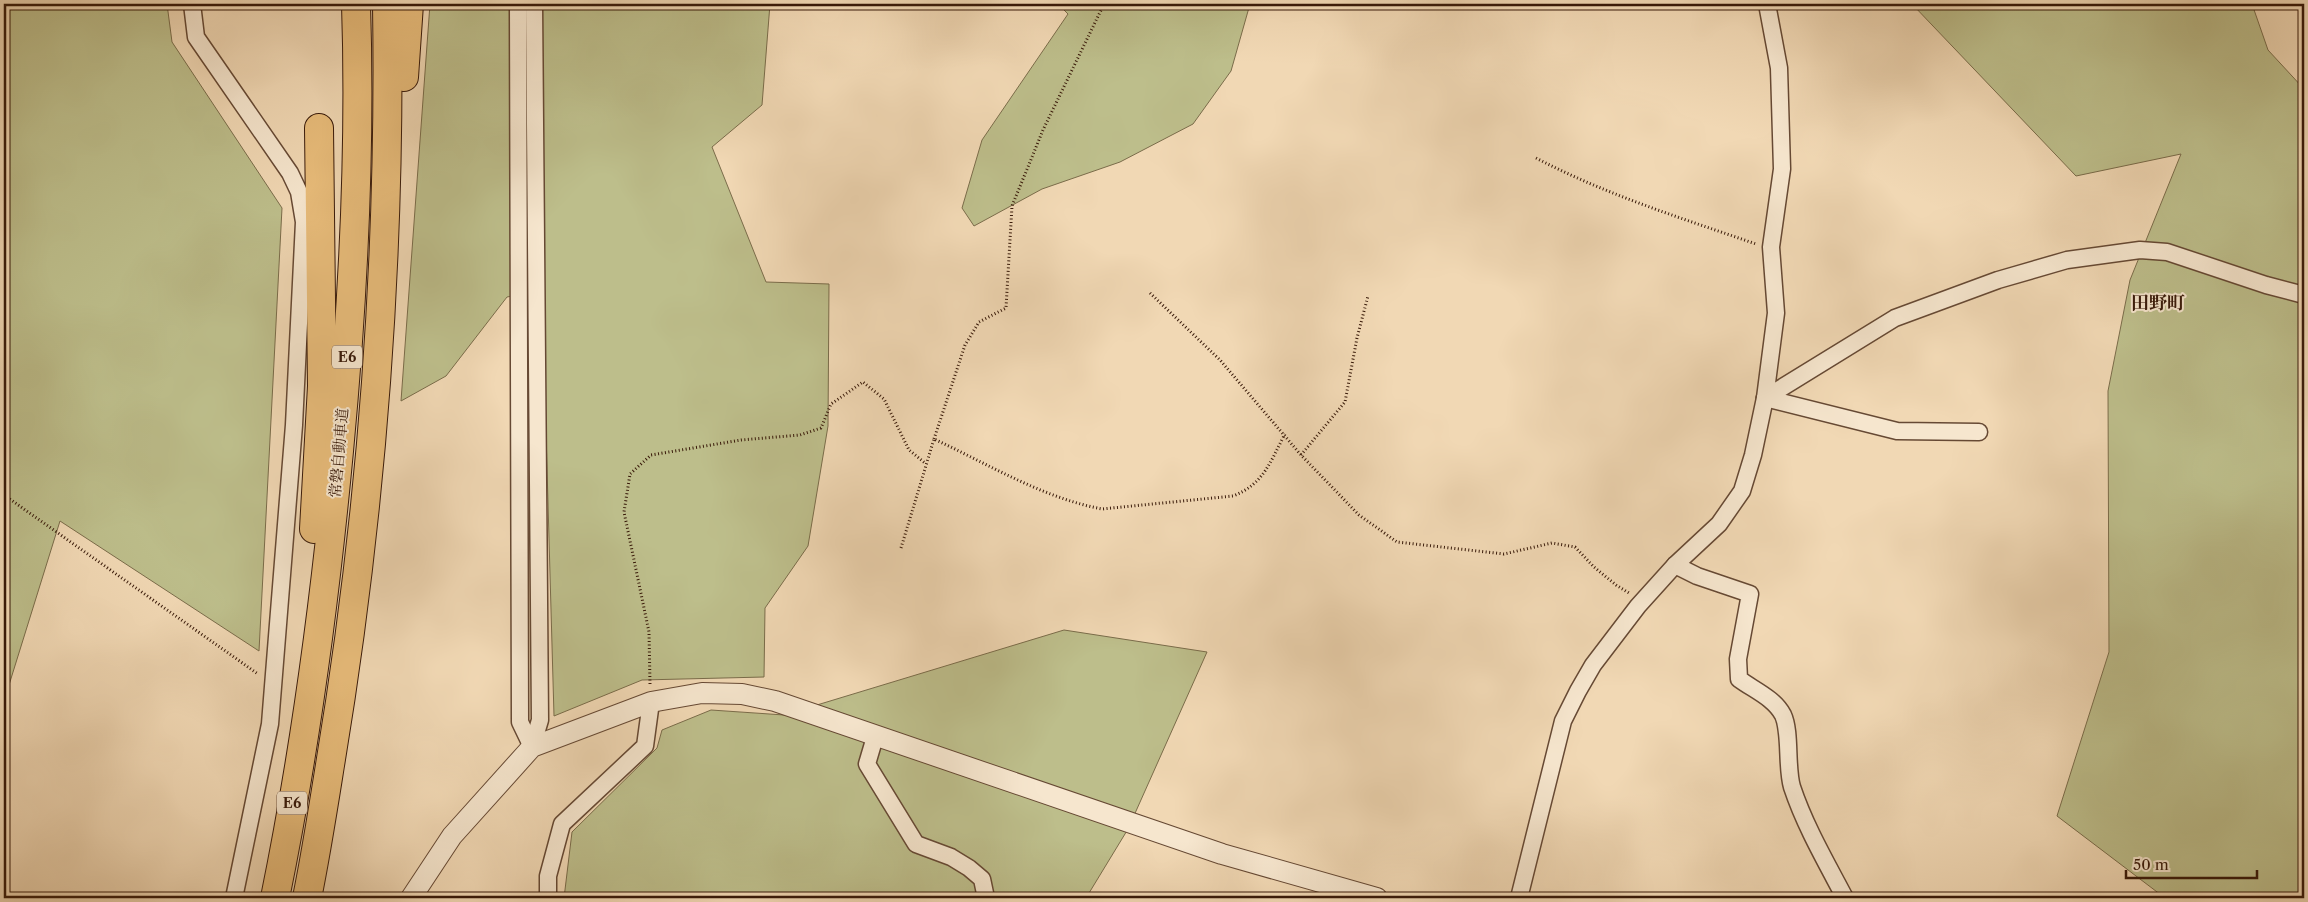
<svg xmlns="http://www.w3.org/2000/svg" width="2308" height="902" viewBox="0 0 2308 902" font-family="'Libre Caslon Text','Noto Serif JP',serif">
	<style>
		.green { fill: #bdbe8b; stroke: #7a6c4a }
		.lines { fill: none; stroke-linecap: round; stroke-linejoin: round }
		.minor-casing { stroke: #664934; stroke-width: 19 }
		.tertiary-casing { stroke: #664934; stroke-width: 22 }
		.motorway-casing { stroke: #381909; stroke-width: 30 }
		.path { stroke: #381909; stroke-width: 3; stroke-dasharray: 1 2.5; stroke-linecap: butt }
		.minor { stroke: #f6e6ce; stroke-width: 16 }
		.tertiary { stroke: #f6e6ce; stroke-width: 20 }
		.motorway { stroke: #e8bc7a; stroke-width: 28 }
		.labels { text-anchor: middle; stroke-width: 4; stroke-linejoin: round; paint-order: stroke }
		.shield { fill: #f6e6ce; stroke: #715644; stroke-width: 1 }
		.shield-label { font-size: 14px; font-weight: bold; fill: #381909 }
		.street-label { font-size: 15px; fill: #381909; stroke: #f6e6ce }
		.quarter-label { font-size: 18px; font-weight: bold; fill: #381909; stroke: #f6e6ce }
	</style>
	<rect width="100%" height="100%" fill="#f1d8b4"/>
	<filter id="stains"><feTurbulence type="fractalNoise" baseFrequency=".004" numOctaves="4"/><feColorMatrix values="0 0 0 0 .2 0 0 0 0 .09 0 0 0 0 .02 0 0 0 .5 -.17"/></filter>
	<radialGradient id="worn" r=".72"><stop offset=".6" stop-color="#630" stop-opacity="0"/><stop offset="1" stop-color="#630" stop-opacity=".3"/></radialGradient>
	<g class="green">
		<polygon points="9,4 167,4 172,42 282,208 259,651 60,521 4,701 4,9"/>
		<polygon points="430,4 770,4 762,105 712,147 766,282 829,284 828,426 808,546 765,608 764,677 642,680 554,716 542,290 507,297 446,376 401,401"/>
		<polygon points="1058,4 1250,4 1231,71 1193,124 1120,162 1042,189 974,226 962,208 982,140 1068,14"/>
		<polygon points="1912,4 2252,4 2268,50 2304,89 2304,898 2165,898 2057,816 2109,652 2108,391 2130,280 2181,154 2076,176"/>
		<polygon points="1064,630 1207,652 1128,829 1086,898 564,898 572,832 657,748 662,730 711,710 784,715"/>
	</g>
	<g class="lines">
		<defs>
			<g id="minor">
				<polyline points="192,4 196,37 290,173 299,192 304,222 294,425 270,724 234,898"/>
				<polyline points="518,4 520,722 532,747"/>
				<polyline points="1765,398 1895,318 1998,280 2067,260 2140,250 2167,252 2266,285 2304,295"/>
				<polyline points="1765,398 1897,431 1979,432"/>
				<path d="M1675 565 1697 576 1750 594 1738 659 1739 679C1754 690 1774 698 1783 715 1791 732 1786 767 1792 787 1805 826 1826 862 1845 898"/>
				<polyline points="875,737 867,764 916,844 951,857 969,868 982,879 986,898"/>
				<polyline points="532,747 540,720 534,4"/>
				<polyline points="548,898 548,876 562,824 645,746 651,702"/>
				<polyline points="1519,898 1563,721 1578,691 1593,665 1638,606 1675,565 1719,524 1742,491 1753,455 1765,398 1776,313 1771,247 1782,169 1779,68 1767,4"/>
			</g>
			<polyline id="tertiary" points="411,898 452,836 532,747 651,702 702,693 742,694 775,701 1222,854 1377,898"/>
			<g id="motorway">
				<polyline points="404,77 409,4"/>
				<polyline points="314,529 322,386 319,128"/>
				<path d="M275 898C305 751 325 600 339 451 353 302 361 153 356 4"/>
				<path d="M307 898C316 854 323 809 330 765 372 513 391 259 387 4"/>
			</g>
		</defs>
		<use href="#minor" class="minor-casing"/>
		<use href="#tertiary" class="tertiary-casing"/>
		<use href="#motorway" class="motorway-casing"/>
		<g class="path">
			<path d="M1536 158C1607 195 1681 218 1756 244"/>
			<polyline points="1150,293 1220,360 1301,455 1359,515 1397,542 1504,554 1552,543 1575,547 1594,567 1616,585 1629,593"/>
			<polyline points="934,439 965,345 979,322 1006,308 1012,206 1043,130 1104,4"/>
			<polyline points="1301,455 1345,402 1357,338 1368,296"/>
			<polyline points="4,495 258,674"/>
			<path d="M901 548 934 439C988 464 1043 498 1102 509L1233 496C1264 484 1270 462 1285 434"/>
			<polyline points="650,684 649,632 624,512 630,474 651,455 741,440 800,435 821,428 831,404 863,382 884,399 909,450 925,463"/>
		</g>
		<use href="#minor" class="minor"/>
		<use href="#tertiary" class="tertiary"/>
		<use href="#motorway" class="motorway"/>
	</g>
	<g class="labels">
		<g class="shield">
			<rect x="332" y="345.5" width="30" height="23" rx="4"/>
			<rect x="277" y="791.5" width="30" height="23" rx="4"/>
		</g>
		<g class="shield-label">
			<text x="347" y="362">E6</text>
			<text x="292" y="808">E6</text>
		</g>
		<g class="street-label">
			<text transform="translate(339 453) rotate(-85)" y="5">常磐自動車道</text>
		</g>
		<g class="quarter-label">
			<text x="2158" y="309">田野町</text>
		</g>
	</g>
	<rect width="2308" height="902" fill="none" stroke="#f1d8b4" stroke-width="20"/>
	<rect x="5" y="5" width="2298" height="892" fill="none" stroke="#381909" stroke-width="2.5"/>
	<rect x="10" y="10" width="2288" height="882" fill="none" stroke="#381909"/>
	<path d="M2126 870v8h131v-8" fill="none" stroke="#381909" stroke-width="2.5"/>
	<text x="2133" y="870" font-size="15" fill="#381909" stroke="#f6e6ce" stroke-width="4" paint-order="stroke">50 m</text>
	<rect width="100%" height="100%" filter="url(#stains)"/>
	<rect width="100%" height="100%" fill="url(#worn)"/>
</svg>
